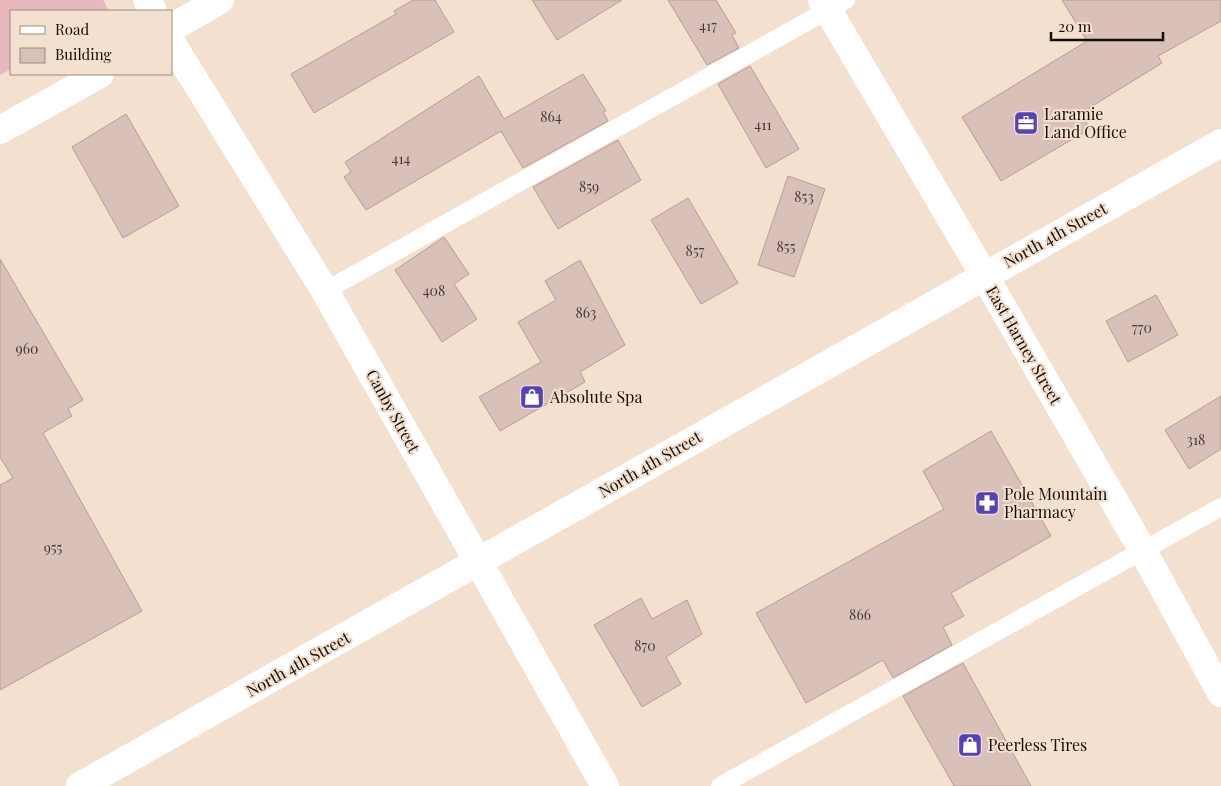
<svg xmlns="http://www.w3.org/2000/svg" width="1221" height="786" viewBox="0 0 1221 786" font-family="'Playfair Display',serif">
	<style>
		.green { fill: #e9b8be }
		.building { fill: #d9c0b8; stroke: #b59d95 }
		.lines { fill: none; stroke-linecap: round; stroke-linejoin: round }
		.service { stroke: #fff; stroke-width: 18 }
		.minor { stroke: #fff; stroke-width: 28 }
		.tertiary { stroke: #fff; stroke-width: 28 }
		.secondary { stroke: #fff; stroke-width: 28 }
		.labels { text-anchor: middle; stroke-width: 4; stroke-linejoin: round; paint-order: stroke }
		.number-label { font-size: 14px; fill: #453a34 }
		.poi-label { font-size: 16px; fill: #140d08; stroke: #f3e0cf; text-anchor: start }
		.street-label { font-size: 16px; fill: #140d08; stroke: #f3e0cf }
	</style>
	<rect width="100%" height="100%" fill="#f3e0cf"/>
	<polygon class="green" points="0,0 103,0 109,11 11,11 11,69 0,75"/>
	<g class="building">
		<polygon points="413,0 435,0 454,32 314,113 291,74 396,14 394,11"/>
		<polygon points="532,0 622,0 557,40"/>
		<polygon points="668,0 716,0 736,33 732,35 739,48 707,65"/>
		<polygon points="1062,0 1221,0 1221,21 1158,56 1162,63 1081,113 1090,129 1001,181 962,117 1087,41"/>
		<polygon points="750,66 799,149 766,168 718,84"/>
		<polygon points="583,74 606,111 603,112 608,121 523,168 501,131 366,210 344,177 351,172 345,162 479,76 504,119"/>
		<polygon points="126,114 179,206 123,238 72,147"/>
		<polygon points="618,140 641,180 558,229 533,187"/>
		<polygon points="788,176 825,189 794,277 758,265"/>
		<polygon points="688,198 738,283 701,304 651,220"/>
		<polygon points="444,237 469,274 454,284 477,319 442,342 395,270"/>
		<polygon points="0,259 83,400 68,409 72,416 43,433 142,611 0,690 0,485 13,478 0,457"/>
		<polygon points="580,260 625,345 580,372 585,382 500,431 479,397 541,362 518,322 556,300 545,281"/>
		<polygon points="1156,295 1178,335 1128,362 1106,321"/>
		<polygon points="1221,396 1221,449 1189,469 1165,430"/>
		<polygon points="991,431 1051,536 951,593 964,616 943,627 952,645 893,678 883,660 806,703 756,613 944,509 923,471"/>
		<polygon points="641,598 652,619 687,600 702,634 666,657 681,684 642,707 594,625"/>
		<polygon points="963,663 1031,786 954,786 903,696"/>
	</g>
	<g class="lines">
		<g class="service">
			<polyline points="325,291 846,0"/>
			<polyline points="720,786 1221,507"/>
		</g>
		<g class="minor">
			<polyline points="147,0 153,11"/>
			<polyline points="171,28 220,0"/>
			<polyline points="171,42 325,291 605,786"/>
			<polyline points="0,130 100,74"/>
		</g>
		<polyline class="tertiary" points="80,786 1221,143"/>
		<polyline class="secondary" points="822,0 984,275 1143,551 1221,693"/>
	</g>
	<defs>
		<symbol id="office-square" viewBox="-11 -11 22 22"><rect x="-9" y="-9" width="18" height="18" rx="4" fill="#5741b9" stroke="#f3e0cf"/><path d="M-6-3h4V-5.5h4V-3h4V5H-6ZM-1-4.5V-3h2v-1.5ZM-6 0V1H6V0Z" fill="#fff"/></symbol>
		<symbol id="shop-square" viewBox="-11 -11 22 22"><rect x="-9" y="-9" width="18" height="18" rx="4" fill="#5741b9" stroke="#f3e0cf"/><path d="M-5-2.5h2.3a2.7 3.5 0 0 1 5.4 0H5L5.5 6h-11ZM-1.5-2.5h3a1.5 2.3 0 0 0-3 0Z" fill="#fff"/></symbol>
		<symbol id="pharmacy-square" viewBox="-11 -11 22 22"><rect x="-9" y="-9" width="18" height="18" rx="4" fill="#5741b9" stroke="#f3e0cf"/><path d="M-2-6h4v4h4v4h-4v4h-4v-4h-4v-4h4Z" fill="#fff"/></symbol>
	</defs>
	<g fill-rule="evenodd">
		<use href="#office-square" x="1012" y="109" width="28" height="28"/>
		<use href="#shop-square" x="518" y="383" width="28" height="28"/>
		<use href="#pharmacy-square" x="973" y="489" width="28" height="28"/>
		<use href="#shop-square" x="956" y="731" width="28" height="28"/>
	</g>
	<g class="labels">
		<g class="number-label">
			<text x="708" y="31">417</text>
			<text x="551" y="122">864</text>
			<text x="763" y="130">411</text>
			<text x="401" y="164">414</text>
			<text x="589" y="192">859</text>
			<text x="804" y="202">853</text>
			<text x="786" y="252">855</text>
			<text x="695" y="256">857</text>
			<text x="434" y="296">408</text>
			<text x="586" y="318">863</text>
			<text x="1142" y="333">770</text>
			<text x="27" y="354">960</text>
			<text x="1196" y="445">318</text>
			<text x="53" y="553">955</text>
			<text x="860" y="620">866</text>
			<text x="645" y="651">870</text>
		</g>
		<g class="poi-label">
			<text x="1044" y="120">Laramie<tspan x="1044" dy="18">Land Office</tspan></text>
			<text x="550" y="403">Absolute Spa</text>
			<text x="1004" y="500">Pole Mountain<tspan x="1004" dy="18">Pharmacy</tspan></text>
			<text x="988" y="751">Peerless Tires</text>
		</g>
		<g class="street-label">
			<text transform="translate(1055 235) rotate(-29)" y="6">North 4th Street</text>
			<text transform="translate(1024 345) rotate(60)" y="6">East Harney Street</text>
			<text transform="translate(393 411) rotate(61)" y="6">Canby Street</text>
			<text transform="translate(650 464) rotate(-30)" y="6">North 4th Street</text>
			<text transform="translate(298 664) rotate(-29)" y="6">North 4th Street</text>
		</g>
	</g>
	<rect x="10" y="10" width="162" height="65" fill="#f3e0cf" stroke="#9a8c7f"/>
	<rect x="20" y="26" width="25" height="8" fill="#ffffff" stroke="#9a8c7f"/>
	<text x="55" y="35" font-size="15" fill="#140d08">Road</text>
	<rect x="20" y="48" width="25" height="15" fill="#d9c0b8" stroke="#9a8c7f"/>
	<text x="55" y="60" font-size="15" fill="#140d08">Building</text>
	<path d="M1051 32v8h112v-8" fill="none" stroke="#140d08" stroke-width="2.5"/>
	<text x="1058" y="32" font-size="15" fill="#140d08" stroke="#f3e0cf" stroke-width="4" paint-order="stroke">20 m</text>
</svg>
